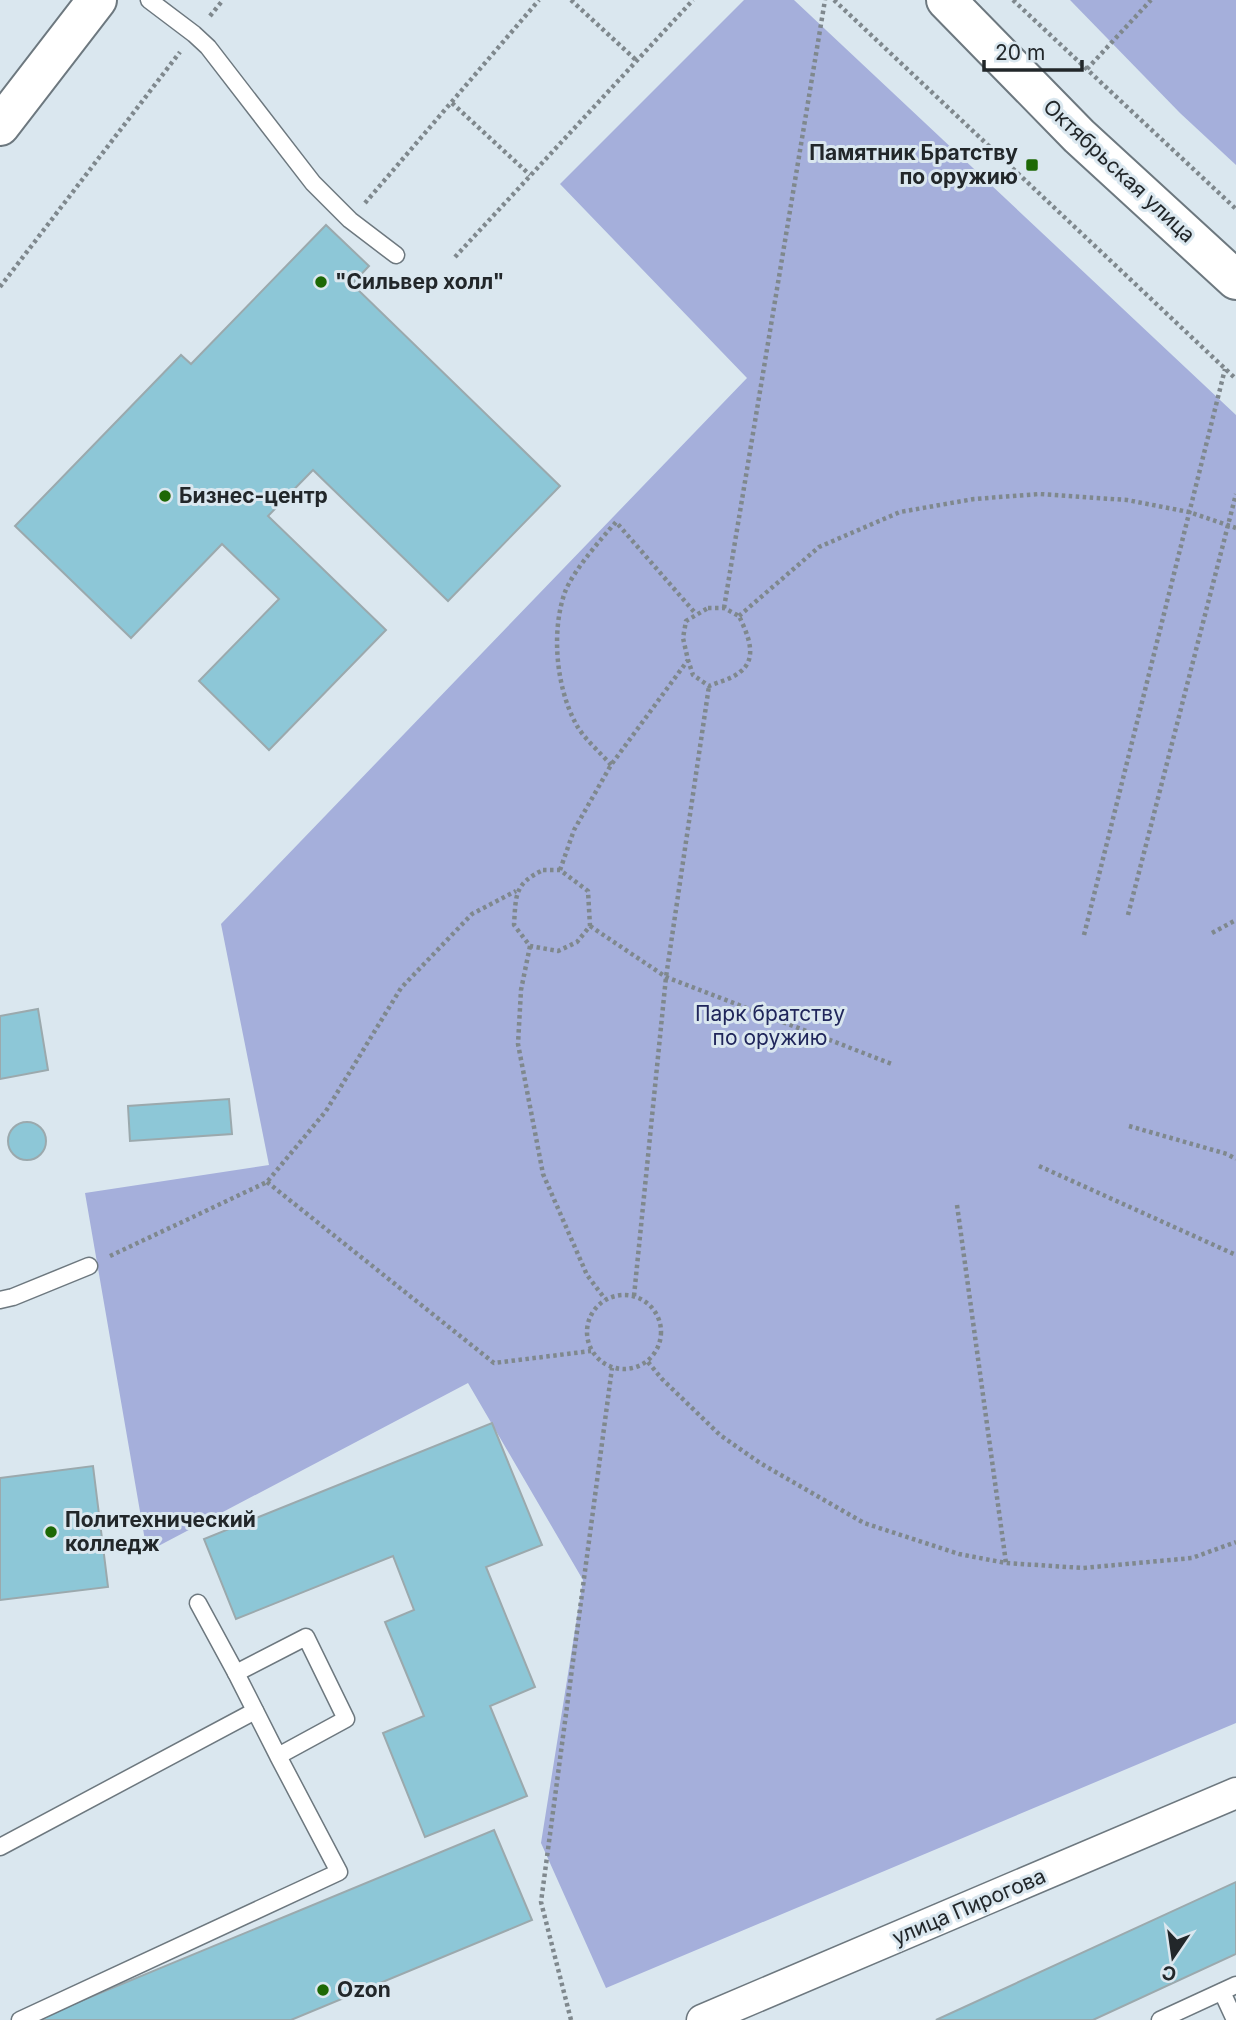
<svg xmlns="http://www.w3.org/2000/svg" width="1236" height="2020" viewBox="0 0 1236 2020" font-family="Inter,sans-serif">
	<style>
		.forest { fill: #a5afdb }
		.building { fill: #8dc7d7; stroke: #9ba9ad; stroke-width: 2 }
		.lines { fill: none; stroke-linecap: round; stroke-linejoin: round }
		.service-casing { stroke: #6d787f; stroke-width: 19 }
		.minor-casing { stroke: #6d787f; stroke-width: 33 }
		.secondary-casing { stroke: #6d787f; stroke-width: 42 }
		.primary-casing { stroke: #6d787f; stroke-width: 42 }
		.path { stroke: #7f888d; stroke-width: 4.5; stroke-dasharray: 3.5 3.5; stroke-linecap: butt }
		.service { stroke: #fff; stroke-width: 16 }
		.minor { stroke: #fff; stroke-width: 30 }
		.secondary { stroke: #fff; stroke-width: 38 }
		.primary { stroke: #fff; stroke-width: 38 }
		.poi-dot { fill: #1d6805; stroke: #dae7ef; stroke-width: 2.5 }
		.labels { text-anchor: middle; stroke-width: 6; stroke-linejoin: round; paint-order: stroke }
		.poi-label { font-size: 21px; font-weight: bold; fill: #22272a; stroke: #dae7ef; text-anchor: start }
		.street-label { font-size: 21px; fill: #22272a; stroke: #dae7ef }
		.park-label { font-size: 21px; fill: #20265b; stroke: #dae7ef }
	</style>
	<rect width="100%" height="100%" fill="#dae7ef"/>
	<g class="forest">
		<polygon points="744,0 794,0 1236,415 1236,1723 606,1988 541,1843 583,1580 468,1383 147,1552 85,1193 269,1165 221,924 747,378 560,184"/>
		<polygon points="1070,0 1236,0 1236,165 1180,113"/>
	</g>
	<g class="building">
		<polygon points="326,225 369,266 352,284 560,486 448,601 313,470 268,516 386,630 269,750 199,681 279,599 222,544 131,638 15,526 181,355 191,364"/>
		<polygon points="38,1009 48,1070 0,1079 0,1016"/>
		<polygon points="229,1099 232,1134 130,1141 128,1106"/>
		<circle cx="27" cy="1141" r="19"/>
		<polygon points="492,1423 542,1545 486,1567 535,1687 490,1706 527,1796 425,1837 383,1733 424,1716 385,1622 414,1610 393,1556 236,1619 204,1539"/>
		<polygon points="93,1466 108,1587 0,1600 0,1478"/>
		<polygon points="494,1830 532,1920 291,2020 35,2020"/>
		<polygon points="1236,1882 1236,1954 1093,2020 936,2020"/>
	</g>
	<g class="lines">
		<defs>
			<g id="service">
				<polyline points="149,0 194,34 208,47 313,183 350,220 396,255"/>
				<polyline points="0,1300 13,1297 89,1266"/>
				<polyline points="198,1603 236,1673"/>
				<polyline points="0,1847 255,1711"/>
				<polyline points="1222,1992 1235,2020"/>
				<polyline points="20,2020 339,1872 278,1756 346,1719 306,1637 236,1673 278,1756"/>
				<polyline points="1160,2020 1236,1985"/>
			</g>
			<polyline id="minor" points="702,2020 1236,1793"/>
			<polyline id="secondary" points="946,0 1079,136 1236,280"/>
			<polyline id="primary" points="0,126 97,0"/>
		</defs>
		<use href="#service" class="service-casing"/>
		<use href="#minor" class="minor-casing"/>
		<use href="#secondary" class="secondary-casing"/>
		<use href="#primary" class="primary-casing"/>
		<g class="path">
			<polyline points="571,0 637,61"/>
			<polyline points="834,0 1236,379"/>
			<polyline points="1013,0 1236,209"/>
			<polyline points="210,16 223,0"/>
			<polyline points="1087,69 1151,0"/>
			<polyline points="452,103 530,175"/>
			<polyline points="365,203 539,0"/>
			<polyline points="455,257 693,0"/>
			<polyline points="0,287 180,52"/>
			<path d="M708 608H724L739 616C747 633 759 658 740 672 732 679 718 682 709 686L693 675 688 660 683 638 686 621Z"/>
			<polyline points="724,608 825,0"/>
			<polyline points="739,616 819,547 900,512 974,499 1039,494 1127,500 1189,512 1236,528"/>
			<path d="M611 765C600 752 584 739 576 724 556 687 551 631 565 592 573 571 601 539 616 522L696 614"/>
			<path d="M543 870H560L588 891 590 926 577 942 558 951 530 946 514 925C516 895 514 884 543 870Z"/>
			<polyline points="560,870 574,830 611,765 688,660"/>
			<polyline points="1128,915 1236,494"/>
			<polyline points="590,926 666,977 892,1064"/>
			<polyline points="1212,933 1236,920"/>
			<polyline points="1084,935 1225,369"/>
			<polyline points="530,946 521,990 518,1044 543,1174 587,1275 605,1299"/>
			<polyline points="1129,1126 1227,1154 1236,1159"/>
			<polyline points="1039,1166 1236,1255"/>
			<polyline points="267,1182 494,1363 591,1351"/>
			<polyline points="957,1205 1006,1563"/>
			<polyline points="110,1256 267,1182 326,1111 401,988 472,914 516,891"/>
			<circle cx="624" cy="1332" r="37"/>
			<polyline points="634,1296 666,977 709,686"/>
			<polyline points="648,1362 662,1379 720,1435 760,1463 864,1523 959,1554 1006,1563 1083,1568 1192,1558 1236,1542"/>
			<polyline points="571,2020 541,1902 612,1368"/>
		</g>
		<use href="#service" class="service"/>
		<use href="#minor" class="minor"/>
		<use href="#secondary" class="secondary"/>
		<use href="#primary" class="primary"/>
	</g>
	<g class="poi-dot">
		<rect x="1025" y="158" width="14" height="14" rx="3.5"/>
		<circle cx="321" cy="282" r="7"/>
		<circle cx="165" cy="496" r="7"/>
		<circle cx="51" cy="1532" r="7"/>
		<circle cx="323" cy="1990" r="7"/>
	</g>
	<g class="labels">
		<g class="poi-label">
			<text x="1018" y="160" text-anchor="end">Памятник Братству<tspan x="1018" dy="24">по оружию</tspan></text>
			<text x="335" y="289">"Сильвер холл"</text>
			<text x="179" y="503">Бизнес-центр</text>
			<text x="65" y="1527">Политехнический<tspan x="65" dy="24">колледж</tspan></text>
			<text x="337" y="1997">Ozon</text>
		</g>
		<g class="street-label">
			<text transform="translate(1119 171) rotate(43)" y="7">Октябрьская улица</text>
			<text transform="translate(969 1907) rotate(-23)" y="7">улица Пирогова</text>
		</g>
		<g class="park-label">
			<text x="770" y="1021">Парк братству<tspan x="770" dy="24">по оружию</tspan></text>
		</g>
	</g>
	<g transform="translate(1173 1957) rotate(193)" stroke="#dae7ef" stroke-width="5" paint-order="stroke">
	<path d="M0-5L12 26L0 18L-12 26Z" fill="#22272a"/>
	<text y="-10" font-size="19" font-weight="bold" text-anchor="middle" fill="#22272a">С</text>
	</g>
	<path d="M984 60v10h98v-10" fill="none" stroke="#22272a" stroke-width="3.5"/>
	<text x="995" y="60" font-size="21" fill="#22272a" stroke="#dae7ef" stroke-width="5" paint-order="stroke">20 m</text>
</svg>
